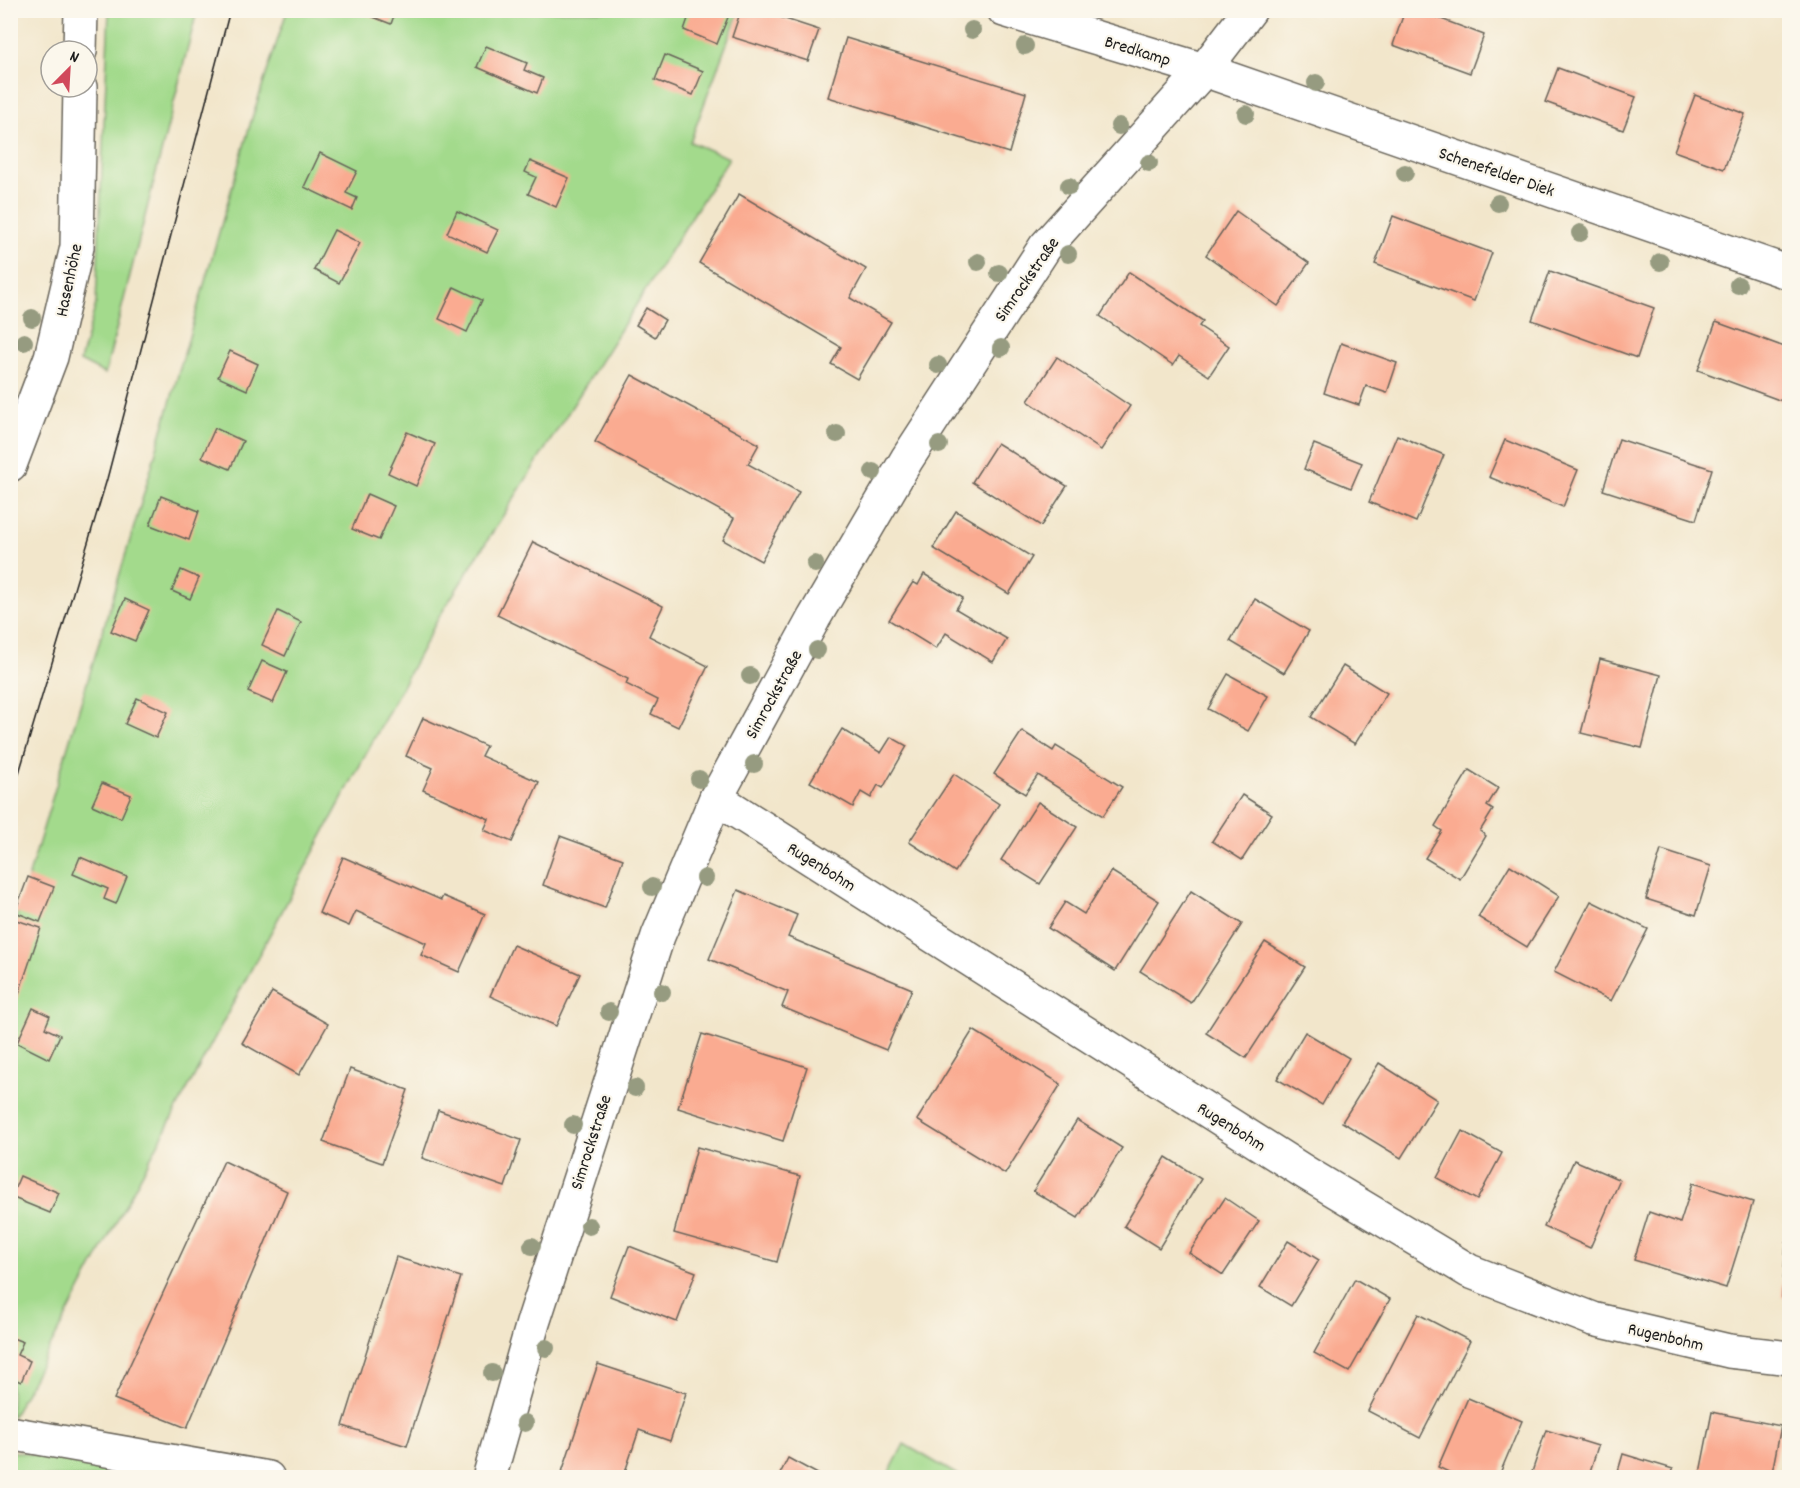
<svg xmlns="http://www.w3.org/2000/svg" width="1800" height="1488" viewBox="0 0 1800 1488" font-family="Dekko,sans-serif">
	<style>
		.green { fill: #a3da8c; stroke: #607b54; stroke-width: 1.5 }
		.building { fill: #faab91 }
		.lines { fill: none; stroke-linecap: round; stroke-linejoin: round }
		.minor-casing { stroke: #676359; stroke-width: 36 }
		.minor { stroke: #fff; stroke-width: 33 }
		.tram { stroke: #1c1c1c; stroke-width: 1.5 }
		.tree { fill: #969b80 }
		.labels { text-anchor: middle; stroke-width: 4.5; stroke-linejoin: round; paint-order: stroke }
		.street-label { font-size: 18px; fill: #1c1c1c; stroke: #fbf7ec }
	</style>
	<rect width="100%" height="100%" fill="#fbf7ec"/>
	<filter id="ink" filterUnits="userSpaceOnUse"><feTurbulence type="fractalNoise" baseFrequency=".0167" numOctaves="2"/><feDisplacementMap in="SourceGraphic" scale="12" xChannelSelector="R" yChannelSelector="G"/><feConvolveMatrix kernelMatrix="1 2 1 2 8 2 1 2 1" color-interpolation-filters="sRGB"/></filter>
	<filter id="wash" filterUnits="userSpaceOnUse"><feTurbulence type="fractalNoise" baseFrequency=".008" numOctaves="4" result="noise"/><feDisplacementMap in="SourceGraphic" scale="24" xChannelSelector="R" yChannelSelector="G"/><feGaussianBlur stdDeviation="1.35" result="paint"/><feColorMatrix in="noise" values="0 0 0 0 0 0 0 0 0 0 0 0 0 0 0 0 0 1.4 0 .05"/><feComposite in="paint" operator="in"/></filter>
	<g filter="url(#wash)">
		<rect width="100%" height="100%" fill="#f2e6cb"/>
		<g class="green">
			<polygon points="109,11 197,11 105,374 80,361 96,304"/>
			<polygon points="287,11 739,11 690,142 729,158 439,617 13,1416 11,1416 11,935 142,500 252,118"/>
			<polygon points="904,1444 961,1477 887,1477"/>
			<polygon points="10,1451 153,1472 149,1478 11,1477"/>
		</g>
		<g id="blocks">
			<g class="building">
				<polygon points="364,10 396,10 391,24 363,13"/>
				<polygon points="691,10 731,10 717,44 684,30"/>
				<polygon points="741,10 758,10 819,30 808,61 732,37"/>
				<polygon points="1405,10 1417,10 1484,35 1470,73 1393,45"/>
				<polygon points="846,38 1026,93 1009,153 828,97"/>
				<polygon points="486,46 527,63 524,70 543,78 537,93 477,67"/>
				<polygon points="665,55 703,71 693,95 655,80"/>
				<polygon points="1558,68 1636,97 1623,130 1545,102"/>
				<polygon points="1695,95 1745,114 1724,169 1674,151"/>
				<polygon points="320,153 357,171 346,193 357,198 352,210 304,187"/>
				<polygon points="530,161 569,178 556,207 528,194 536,177 525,172"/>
				<polygon points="739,194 866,269 850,298 891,322 857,379 831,364 841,347 699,263"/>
				<polygon points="457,211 498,230 487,252 447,233"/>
				<polygon points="1236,211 1309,263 1278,306 1206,255"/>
				<polygon points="1393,216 1492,253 1474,301 1375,264"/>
				<polygon points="334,230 360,243 339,283 314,270"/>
				<polygon points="1550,271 1654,308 1637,358 1532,320"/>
				<polygon points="1129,272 1203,321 1199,326 1229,346 1209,376 1179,356 1173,365 1100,316"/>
				<polygon points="454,287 482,300 467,332 439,319"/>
				<polygon points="646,308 665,320 655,337 636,325"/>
				<polygon points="1716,322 1790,349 1790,404 1698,370"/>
				<polygon points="1341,343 1397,363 1387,393 1366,386 1359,405 1324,393"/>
				<polygon points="230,351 258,364 247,390 218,377"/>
				<polygon points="1057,357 1130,406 1101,450 1028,401"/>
				<polygon points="632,375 759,444 748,464 799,492 761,561 723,540 734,518 595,442"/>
				<polygon points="215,428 243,441 230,469 202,457"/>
				<polygon points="407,432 435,444 416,486 388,473"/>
				<polygon points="1397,435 1444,455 1416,522 1369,502"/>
				<polygon points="1619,439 1712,469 1696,520 1603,490"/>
				<polygon points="1505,440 1578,470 1563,507 1489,477"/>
				<polygon points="997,443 1067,486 1041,526 972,482"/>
				<polygon points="1314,444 1362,463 1351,488 1304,469"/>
				<polygon points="367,494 394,506 379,540 352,529"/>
				<polygon points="161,496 199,511 189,540 150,525"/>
				<polygon points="956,511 1032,557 1009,594 933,548"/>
				<polygon points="533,542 663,606 649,636 708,666 678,727 651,714 658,700 626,684 628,679 497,615"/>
				<polygon points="181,570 199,578 190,599 172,591"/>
				<polygon points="924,574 963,598 956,609 1007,639 993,662 946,633 936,649 889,620 913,582 918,585"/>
				<polygon points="125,599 149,610 135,641 111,631"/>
				<polygon points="1255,599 1309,631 1284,673 1230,641"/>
				<polygon points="278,611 301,622 285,656 262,645"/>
				<polygon points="1600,659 1661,675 1642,748 1581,733"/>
				<polygon points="262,661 287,672 273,703 248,692"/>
				<polygon points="1343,666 1387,693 1355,744 1311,717"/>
				<polygon points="1228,674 1268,696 1248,731 1208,709"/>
				<polygon points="137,698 168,712 156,738 125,724"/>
				<polygon points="423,718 486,746 481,756 539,782 512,842 484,830 489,819 423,790 433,768 406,756"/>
				<polygon points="842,729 881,753 891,737 907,746 883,788 878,785 871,798 861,792 853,807 810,782"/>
				<polygon points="1022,731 1053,751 1056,746 1122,787 1103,816 1038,775 1025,794 994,774"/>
				<polygon points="1469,770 1498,788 1487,806 1493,810 1480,831 1486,836 1460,879 1425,858 1442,831 1435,826"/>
				<polygon points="954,774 999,804 955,872 909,842"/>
				<polygon points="102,783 131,795 121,818 92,805"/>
				<polygon points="1242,795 1272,814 1242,860 1212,841"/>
				<polygon points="1038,802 1077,827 1040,884 1001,860"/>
				<polygon points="560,836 623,859 605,908 543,885"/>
				<polygon points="1661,850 1711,866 1696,915 1646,899"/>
				<polygon points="80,857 127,877 116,904 104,899 108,889 73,874"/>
				<polygon points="343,857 441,900 443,896 485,914 459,972 421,955 426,943 356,911 349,926 319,913"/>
				<polygon points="1510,865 1559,896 1527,947 1478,917"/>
				<polygon points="1111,871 1159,901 1115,971 1048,928 1065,902 1084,914"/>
				<polygon points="28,877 54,887 40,922 15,912"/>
				<polygon points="738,890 797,915 788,937 912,989 886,1050 782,1007 788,992 709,959"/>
				<polygon points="1191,891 1242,924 1191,1003 1140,971"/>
				<polygon points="1591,901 1648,929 1611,1001 1554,972"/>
				<polygon points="13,919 41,928 17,999 10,996"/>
				<polygon points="1265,942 1305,967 1246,1058 1206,1033"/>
				<polygon points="513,945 580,974 556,1026 490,996"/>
				<polygon points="272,992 328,1024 299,1075 242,1043"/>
				<polygon points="33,1008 50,1016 45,1028 60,1035 49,1059 17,1043"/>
				<polygon points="973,1030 1061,1084 1005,1174 917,1120"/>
				<polygon points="1305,1032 1349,1058 1322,1105 1277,1079"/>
				<polygon points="702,1034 807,1067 783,1141 678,1108"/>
				<polygon points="1379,1063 1437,1100 1401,1158 1342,1122"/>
				<polygon points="350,1069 408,1090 382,1163 323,1142"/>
				<polygon points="438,1110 521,1140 505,1187 422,1158"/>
				<polygon points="1077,1120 1122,1148 1078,1218 1033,1191"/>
				<polygon points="1462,1131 1502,1153 1477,1200 1437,1178"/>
				<polygon points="697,1147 800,1176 777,1262 674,1233"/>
				<polygon points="1166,1157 1201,1179 1159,1248 1124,1226"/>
				<polygon points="1574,1160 1620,1180 1590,1248 1544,1227"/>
				<polygon points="224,1161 287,1191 187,1428 114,1399"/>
				<polygon points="20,1176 59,1193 50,1213 11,1197"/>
				<polygon points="1693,1183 1753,1202 1726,1288 1634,1260 1649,1212 1680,1223"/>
				<polygon points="1225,1198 1259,1221 1223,1275 1189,1253"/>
				<polygon points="1288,1241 1319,1260 1291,1306 1260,1287"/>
				<polygon points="1786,1243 1790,1244 1790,1298 1782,1297"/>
				<polygon points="629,1246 696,1272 677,1322 610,1296"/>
				<polygon points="396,1257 461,1277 407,1446 343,1426"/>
				<polygon points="1355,1279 1390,1299 1349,1372 1314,1353"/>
				<polygon points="1418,1314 1470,1341 1420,1438 1368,1411"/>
				<polygon points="10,1337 23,1342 17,1355 30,1361 21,1382 10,1377"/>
				<polygon points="598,1364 686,1393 670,1441 639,1430 623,1478 560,1478"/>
				<polygon points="1468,1398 1522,1421 1498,1478 1461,1478 1438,1467"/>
				<polygon points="1712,1412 1781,1426 1771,1478 1699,1478"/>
				<polygon points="1546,1430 1598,1446 1588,1478 1530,1478"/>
				<polygon points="1623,1454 1673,1469 1671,1478 1616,1478"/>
				<polygon points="788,1458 825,1478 778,1478"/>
			</g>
		</g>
	</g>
	<g filter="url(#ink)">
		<use href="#blocks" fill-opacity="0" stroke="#676359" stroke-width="1.5"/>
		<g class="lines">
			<defs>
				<g id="minor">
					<polyline points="1004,10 1204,70 1790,273"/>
					<polyline points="80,51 81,10"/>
					<polyline points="10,465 51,357 77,247 80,87"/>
					<polyline points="716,798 1306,1173 1469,1271 1593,1319 1729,1351 1790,1358"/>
					<polyline points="15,1434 268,1478"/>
					<polyline points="489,1478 533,1323 658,936 716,798 814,618 907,459 1045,247 1204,70 1250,10"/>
				</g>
			</defs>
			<use href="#minor" class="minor-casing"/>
			<use href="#minor" class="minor"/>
			<polyline class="tram" points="10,803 107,479 230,10"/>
		</g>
		<g class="tree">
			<circle cx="972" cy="30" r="9"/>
			<circle cx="1025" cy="46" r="9"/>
			<circle cx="1316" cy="83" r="9"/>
			<circle cx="1246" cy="114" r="9"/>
			<circle cx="1119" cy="126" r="9"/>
			<circle cx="1149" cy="163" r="9"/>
			<circle cx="1405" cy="173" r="9"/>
			<circle cx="1069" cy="186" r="9"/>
			<circle cx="1498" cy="203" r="9"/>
			<circle cx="1580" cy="233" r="9"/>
			<circle cx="1068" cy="254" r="9"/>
			<circle cx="978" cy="262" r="9"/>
			<circle cx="1660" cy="262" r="9"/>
			<circle cx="999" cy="273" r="9"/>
			<circle cx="1738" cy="285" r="9"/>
			<circle cx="32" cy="318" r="9"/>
			<circle cx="24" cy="342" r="9"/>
			<circle cx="1001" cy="348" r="9"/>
			<circle cx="938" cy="365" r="9"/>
			<circle cx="837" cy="434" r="9"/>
			<circle cx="939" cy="445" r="9"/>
			<circle cx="873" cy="472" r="9"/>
			<circle cx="815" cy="564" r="9"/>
			<circle cx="817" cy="650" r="9"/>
			<circle cx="750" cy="676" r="9"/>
			<circle cx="754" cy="764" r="9"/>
			<circle cx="699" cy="779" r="9"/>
			<circle cx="705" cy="878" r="9"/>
			<circle cx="652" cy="887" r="9"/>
			<circle cx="662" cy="992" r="9"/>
			<circle cx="609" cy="1012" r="9"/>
			<circle cx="635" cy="1088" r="9"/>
			<circle cx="573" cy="1125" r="9"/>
			<circle cx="589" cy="1226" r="9"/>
			<circle cx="532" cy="1246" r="9"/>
			<circle cx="546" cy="1348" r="9"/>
			<circle cx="492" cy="1373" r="9"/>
			<circle cx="525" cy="1423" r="9"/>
		</g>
	</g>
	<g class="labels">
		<g class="street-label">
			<text transform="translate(1138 50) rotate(17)" y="6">Bredkamp</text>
			<text transform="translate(1497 171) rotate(19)" y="6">Schenefelder Diek</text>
			<text transform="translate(1026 279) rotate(-55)" y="6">Simrockstraße</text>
			<text transform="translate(68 280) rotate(-78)" y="6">Hasenhöhe</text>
			<text transform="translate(773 694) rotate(-61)" y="6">Simrockstraße</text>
			<text transform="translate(822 866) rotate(32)" y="6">Rugenbohm</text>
			<text transform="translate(1232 1126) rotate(32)" y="6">Rugenbohm</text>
			<text transform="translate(590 1142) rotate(-72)" y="6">Simrockstraße</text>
			<text transform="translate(1666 1336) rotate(13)" y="6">Rugenbohm</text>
		</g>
	</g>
	<rect width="1800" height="1488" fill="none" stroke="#fbf7ec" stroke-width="36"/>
	<g transform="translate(69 69) rotate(24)"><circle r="28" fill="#fbf7ec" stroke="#a29f99" stroke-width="1.5"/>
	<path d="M0-4.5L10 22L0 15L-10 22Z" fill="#d1495b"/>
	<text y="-9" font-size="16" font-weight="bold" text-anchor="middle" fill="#1c1c1c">N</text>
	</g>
</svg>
